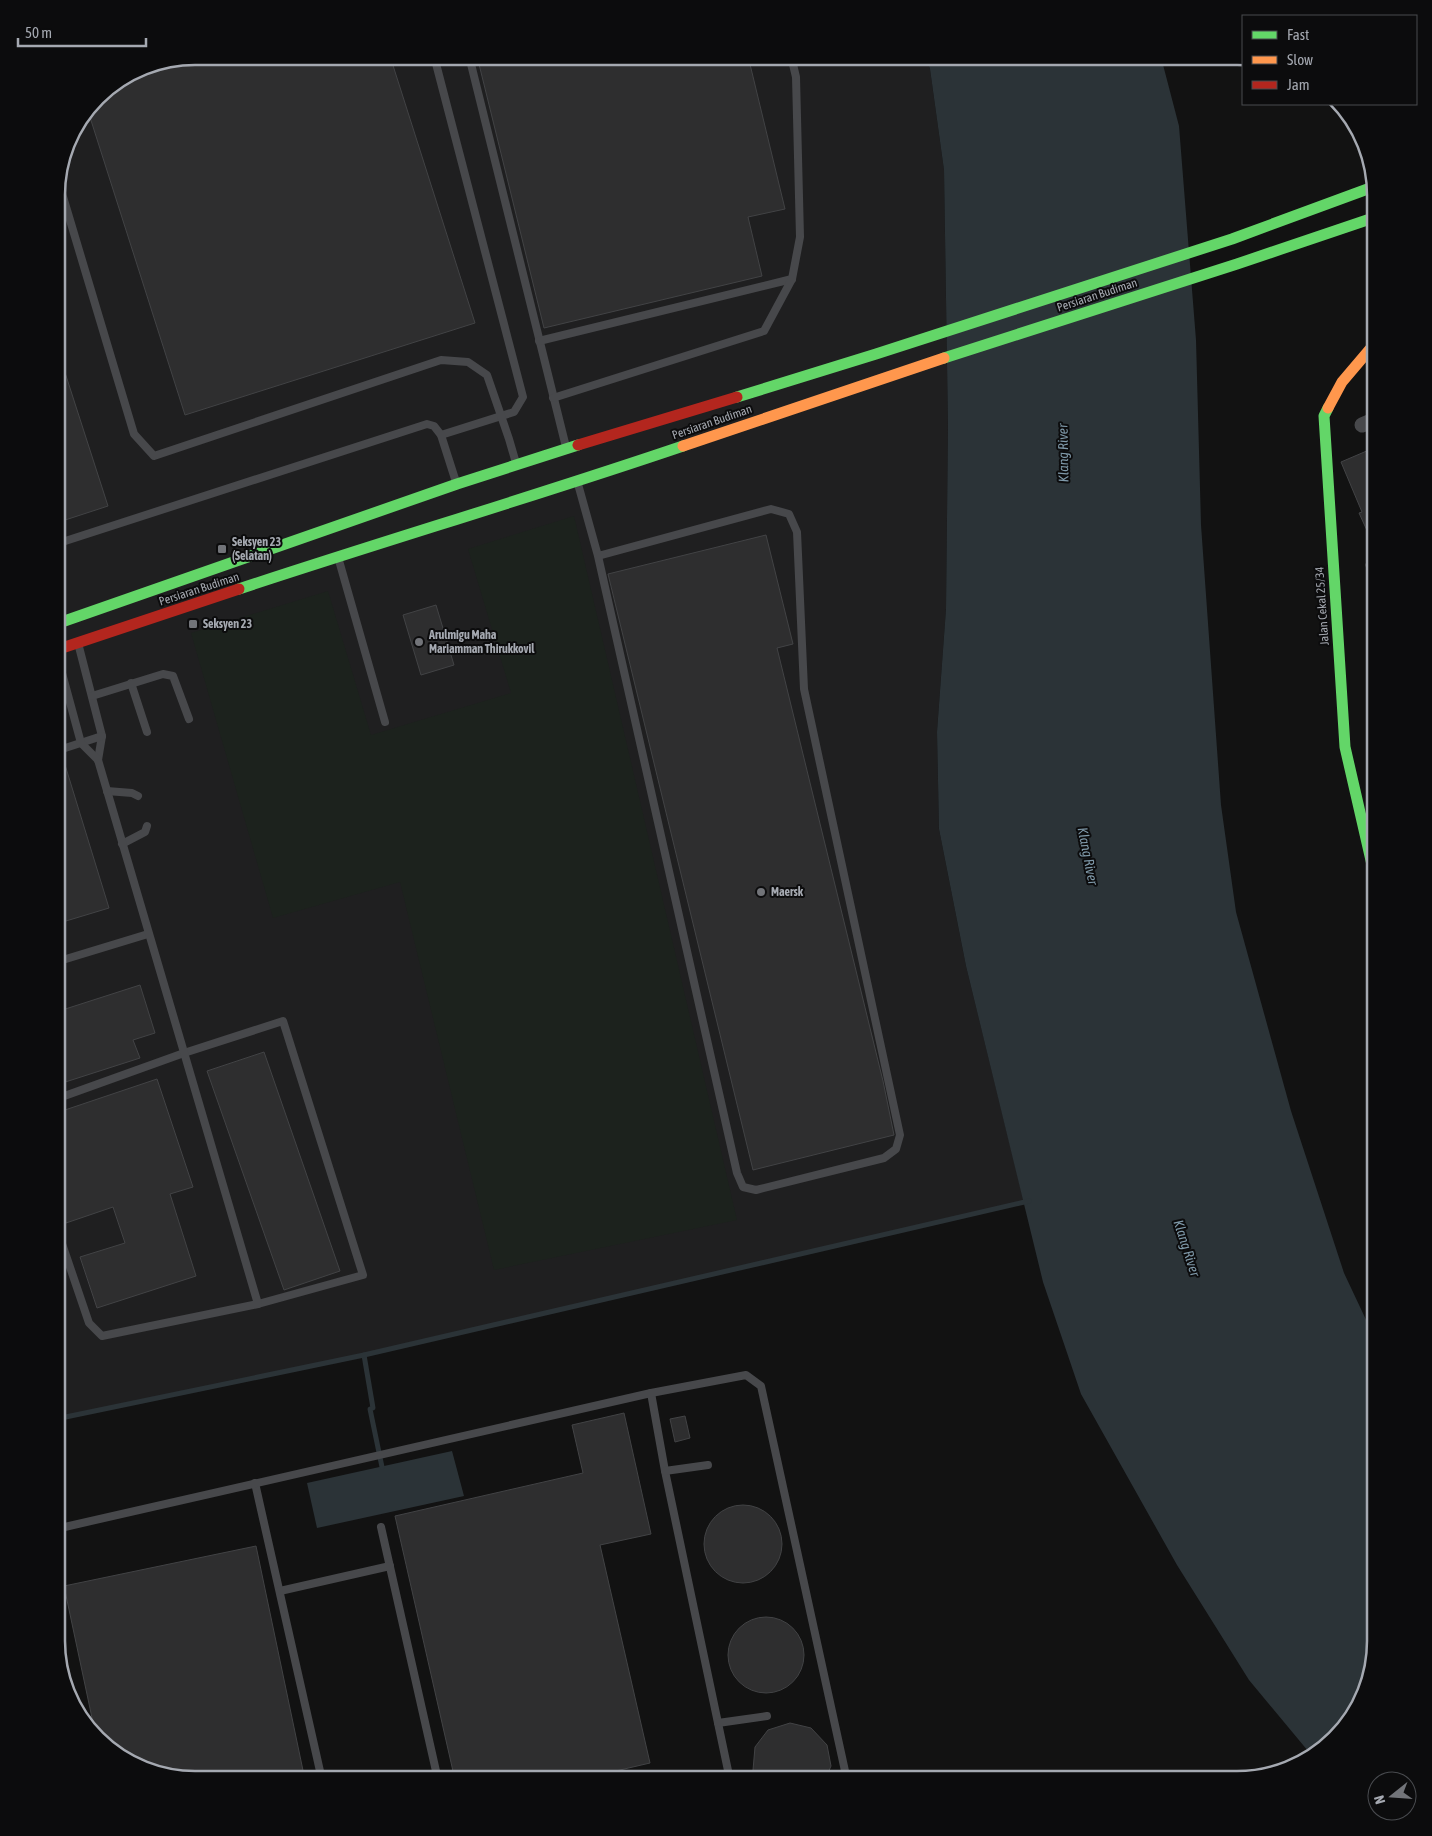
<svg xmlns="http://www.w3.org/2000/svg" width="1432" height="1836" viewBox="0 0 1432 1836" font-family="'Asap Condensed',sans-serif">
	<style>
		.built { fill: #1f1f20 }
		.green { fill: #1c221d }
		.water { fill: #2b3337 }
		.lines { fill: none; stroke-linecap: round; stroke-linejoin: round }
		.stream { stroke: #2b3337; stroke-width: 5 }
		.building { fill: #2e2e2f; stroke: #424345 }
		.lane { stroke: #47484b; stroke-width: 8 }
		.street { stroke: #47484b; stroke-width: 15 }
		.fast { stroke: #63d668; stroke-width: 11 }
		.slow { stroke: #ff974d; stroke-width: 11 }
		.jam { stroke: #b3261e; stroke-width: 11 }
		.poi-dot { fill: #727479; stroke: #0c0c0d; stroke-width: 2 }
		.labels { text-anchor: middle; stroke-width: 4; stroke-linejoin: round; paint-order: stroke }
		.street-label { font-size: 12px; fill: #a5a9b1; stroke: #0c0c0d }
		.poi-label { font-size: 12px; font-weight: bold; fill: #a5a9b1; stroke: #0c0c0d; text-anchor: start }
		.water-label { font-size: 14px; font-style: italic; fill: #7f99a9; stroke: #0c0c0d }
		.rim { fill: none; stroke: #a5a9b1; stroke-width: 2.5 }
	</style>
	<rect width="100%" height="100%" fill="#121212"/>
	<polygon class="built" points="195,56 926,56 930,69 944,170 948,426 946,609 937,732 939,829 966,966 1024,1202 364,1355 56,1419 57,186 70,134 103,91 142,67"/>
	<polygon class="green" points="574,516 737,1220 494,1270 400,882 273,918 191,633 328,591 371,735 511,693 468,549"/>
	<g class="water">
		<polygon points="926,56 1161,57 1179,126 1196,340 1201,525 1221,805 1236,912 1291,1111 1344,1273 1376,1341 1376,1641 1357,1710 1313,1757 1249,1680 1177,1565 1081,1394 1043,1282 966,966 939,829 937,732 946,609 948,426 944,170 930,69"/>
		<polygon points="452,1451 464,1496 317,1528 307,1483"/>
	</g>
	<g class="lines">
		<g class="stream">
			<polyline points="364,1355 373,1408 370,1409 382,1467"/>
			<polyline points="56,1419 364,1355 1029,1201"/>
		</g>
	</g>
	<g class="building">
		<polygon points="195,56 390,56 475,323 185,415 88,111 103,91 142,67"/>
		<polygon points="477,56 748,56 785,209 748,217 762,276 544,328"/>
		<polygon points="59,354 108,506 56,523 57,355"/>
		<polygon points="1376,447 1376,550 1359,513 1362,512 1341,462"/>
		<polygon points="766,535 793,644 777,648 883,1081 894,1135 753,1170 608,574"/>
		<polygon points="436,605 454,665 421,675 403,615"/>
		<polygon points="62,755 109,908 56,924 56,756"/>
		<polygon points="140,985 155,1033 133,1040 140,1058 56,1085 56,1012"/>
		<polygon points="264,1052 340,1271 284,1290 207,1071"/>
		<polygon points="157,1079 193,1187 170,1194 196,1276 97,1308 80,1257 125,1243 113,1207 66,1223 56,1192 56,1113"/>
		<polygon points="624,1413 651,1534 600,1545 650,1763 577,1780 455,1780 395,1516 583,1473 572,1425"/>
		<polygon points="685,1416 690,1438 675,1442 670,1419"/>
		<circle cx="743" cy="1544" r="39"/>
		<polygon points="256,1546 305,1780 195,1780 126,1761 95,1732 64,1586"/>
		<circle cx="766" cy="1655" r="38"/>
		<polygon points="790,1723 811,1728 827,1745 831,1766 825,1780 758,1780 753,1770 755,1747 768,1730"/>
	</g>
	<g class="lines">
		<g class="lane">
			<polyline points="434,56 523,397 514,412 441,435"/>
			<polyline points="469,56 566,447"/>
			<polyline points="58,180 134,434 154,456 441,360 468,362 487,375 509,439 516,463"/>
			<polyline points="539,341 792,279"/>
			<polyline points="553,398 764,331 792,279 800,237 796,77 791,56"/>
			<polyline points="578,484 598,556 737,1173 743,1187 756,1190 884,1158 896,1149 900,1135 804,689 797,532 789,514 771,509 598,556"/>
			<polyline points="56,544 427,424 434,426 441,435 456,482"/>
			<polyline points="338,557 385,722"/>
			<polyline points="78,643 102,736 98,760"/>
			<polyline points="131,683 147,732"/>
			<polyline points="92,696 163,674 173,676 189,719"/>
			<polyline points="56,751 102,736"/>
			<polyline points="107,791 132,793 138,796"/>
			<polyline points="122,844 145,832 147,826"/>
			<polyline points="56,962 148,934"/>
			<polyline points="56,1099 184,1053 283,1021 363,1275 258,1304"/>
			<polyline points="56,1226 89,1323 102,1336 258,1304 98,760 81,743 56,651"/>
			<polyline points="651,1393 665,1471 730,1780"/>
			<polyline points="665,1471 708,1465"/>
			<polyline points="255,1483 322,1780"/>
			<polyline points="381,1527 438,1780"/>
			<polyline points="56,1529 651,1393 746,1375 761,1386 847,1780"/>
			<polyline points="280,1591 390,1566"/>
			<polyline points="56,1623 66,1675"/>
			<polyline points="718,1723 767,1716"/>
		</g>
		<g class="street">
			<polyline points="1362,425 1376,419"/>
			<polyline points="1373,565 1376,564"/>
		</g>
		<g class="fast">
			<polyline points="944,358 1237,264 1376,217"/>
			<polyline points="737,397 876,354 1232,239 1373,187"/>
			<polyline points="1328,408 1324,416 1345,747 1376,882"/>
			<path d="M239 589C387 540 536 496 683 446"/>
			<polyline points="56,624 457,484 578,445"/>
		</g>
		<g class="slow">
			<polyline points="1328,408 1342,382 1376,342"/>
			<polyline points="683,446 944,358"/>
		</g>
		<g class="jam">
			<polyline points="578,445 737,397"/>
			<polyline points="56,650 239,589"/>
		</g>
	</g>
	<g class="poi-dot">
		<rect x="217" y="544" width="10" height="10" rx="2.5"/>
		<rect x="188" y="619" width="10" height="10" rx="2.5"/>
		<circle cx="419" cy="642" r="5"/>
		<circle cx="761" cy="892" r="5"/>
	</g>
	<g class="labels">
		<g class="street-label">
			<text transform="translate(1097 295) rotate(-18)" y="4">Persiaran Budiman</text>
			<text transform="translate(712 422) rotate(-19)" y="4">Persiaran Budiman</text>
			<text transform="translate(199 589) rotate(-18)" y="4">Persiaran Budiman</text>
			<text transform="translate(1322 606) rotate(-94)" y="4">Jalan Cekal 25/34</text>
		</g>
		<g class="poi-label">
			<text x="232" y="546">Seksyen 23<tspan x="232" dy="14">(Selatan)</tspan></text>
			<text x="203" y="628">Seksyen 23</text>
			<text x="429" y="639">Arulmigu Maha<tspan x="429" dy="14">Mariamman Thirukkovil</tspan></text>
			<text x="771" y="896">Maersk</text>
		</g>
		<g class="water-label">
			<text transform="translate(1063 453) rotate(-91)" y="5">Klang River</text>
			<text transform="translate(1088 856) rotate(79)" y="5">Klang River</text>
			<text transform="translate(1187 1248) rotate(72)" y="5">Klang River</text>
		</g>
	</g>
	<path d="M0 0H1432V1836H0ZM195 65H1237A130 130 0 0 1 1367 195V1641A130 130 0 0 1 1237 1771H195A130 130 0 0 1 65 1641V195A130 130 0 0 1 195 65Z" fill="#0c0c0d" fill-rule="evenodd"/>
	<path class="rim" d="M195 65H1237A130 130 0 0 1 1367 195V1641A130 130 0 0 1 1237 1771H195A130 130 0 0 1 65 1641V195A130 130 0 0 1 195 65Z"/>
	<rect x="1242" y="15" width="175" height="90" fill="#0c0c0d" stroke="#494b4f"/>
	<rect x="1252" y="31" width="25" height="8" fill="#63d668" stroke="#494b4f"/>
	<text x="1287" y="40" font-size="15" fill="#a5a9b1">Fast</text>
	<rect x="1252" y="56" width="25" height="8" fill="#ff974d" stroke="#494b4f"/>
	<text x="1287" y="65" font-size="15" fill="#a5a9b1">Slow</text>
	<rect x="1252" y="81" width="25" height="8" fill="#b3261e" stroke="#494b4f"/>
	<text x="1287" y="90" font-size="15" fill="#a5a9b1">Jam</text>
	<g transform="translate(1392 1796) rotate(253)"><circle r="24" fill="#0c0c0d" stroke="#494b4f"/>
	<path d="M0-4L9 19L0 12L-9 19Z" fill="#727479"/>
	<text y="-8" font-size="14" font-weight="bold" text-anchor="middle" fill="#a5a9b1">N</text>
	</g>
	<path d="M18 38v8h128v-8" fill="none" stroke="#a5a9b1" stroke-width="2.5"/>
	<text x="25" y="38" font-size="15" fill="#a5a9b1" stroke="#0c0c0d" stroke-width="4" paint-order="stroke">50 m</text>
</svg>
